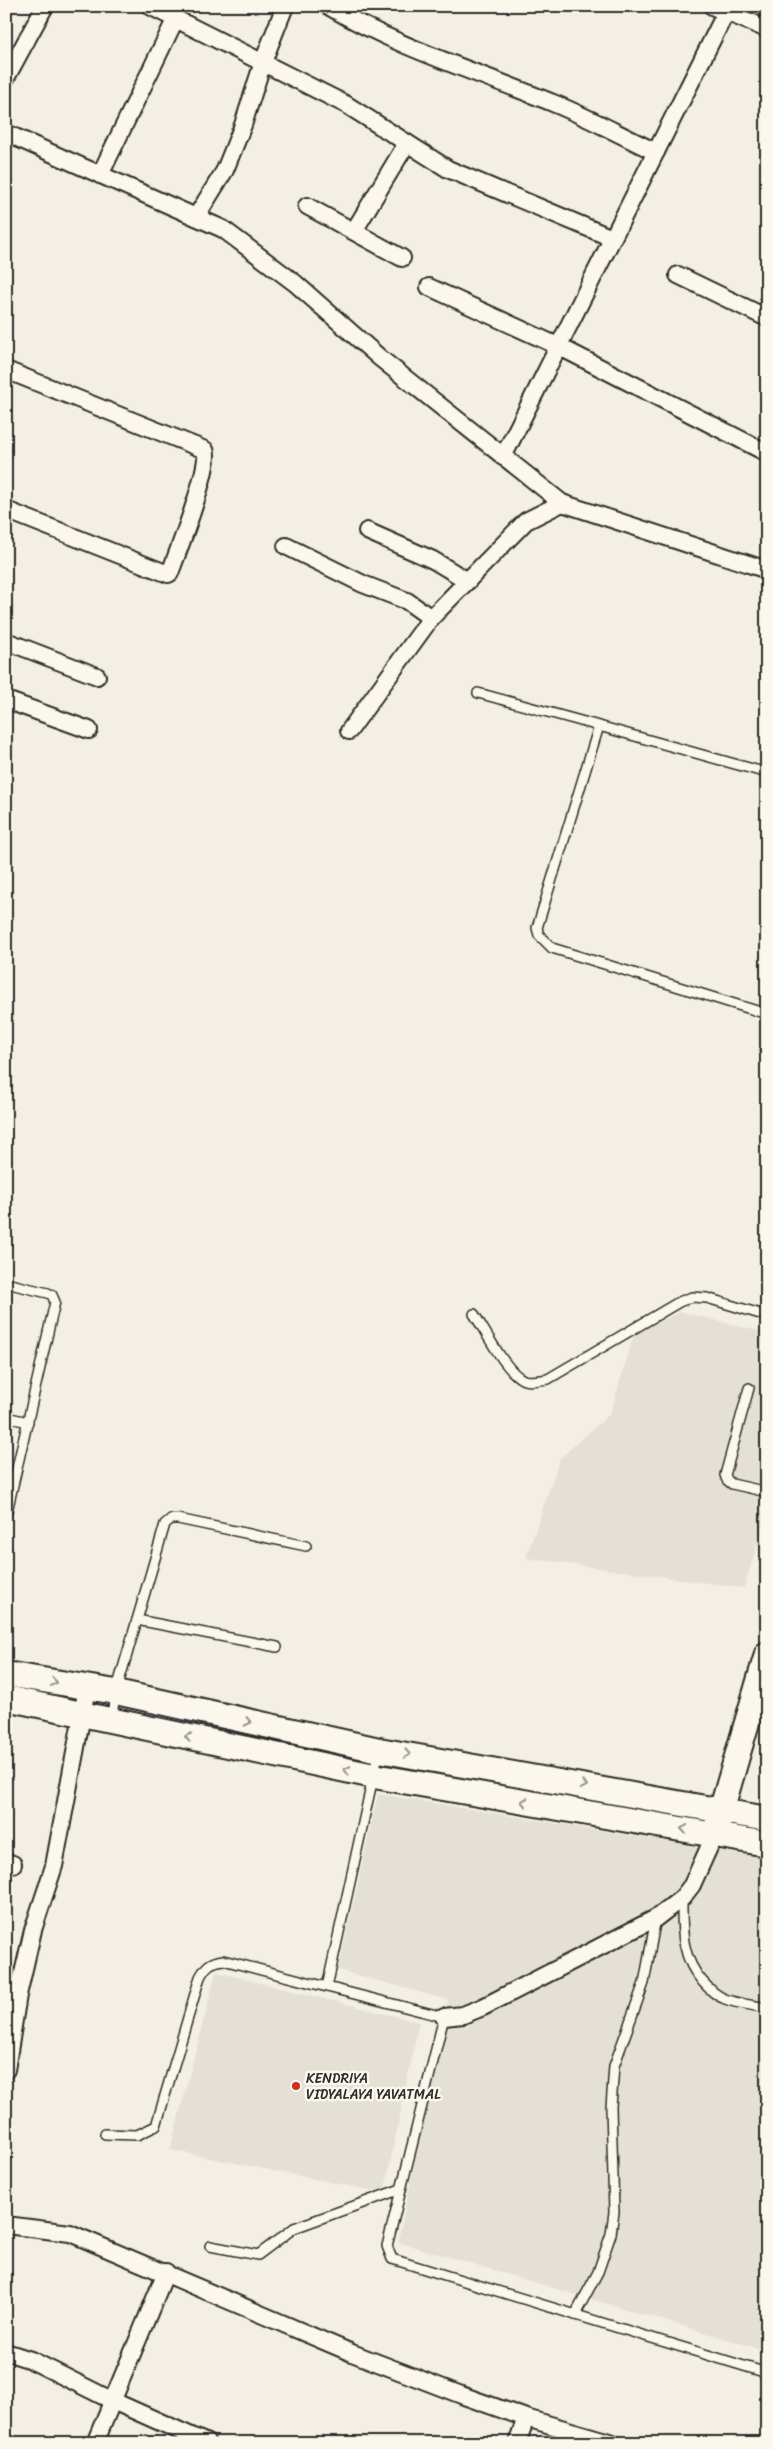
<svg xmlns="http://www.w3.org/2000/svg" width="773" height="2449" viewBox="0 0 773 2449" font-family="Sriracha,sans-serif">
	<style>
		.built { fill: #e4e0d6 }
		.lines { fill: none; stroke-linecap: round; stroke-linejoin: round }
		.lane-casing { stroke: #2b2b2b; stroke-width: 12 }
		.street-casing { stroke: #2b2b2b; stroke-width: 20 }
		.secondary-casing { stroke: #2b2b2b; stroke-width: 28 }
		.lane { stroke: #fbf7ec; stroke-width: 9 }
		.street { stroke: #fbf7ec; stroke-width: 16 }
		.secondary { stroke: #fbf7ec; stroke-width: 24 }
		.oneway { stroke: #93918c }
		.poi-dot { fill: #c8321e; stroke: #fbf7ec; stroke-width: 2 }
		.labels { text-anchor: middle; stroke-width: 5; stroke-linejoin: round; paint-order: stroke }
		.poi-label { font-size: 14px; fill: #2b2b2b; stroke: #fbf7ec; text-anchor: start }
	</style>
	<rect width="100%" height="100%" fill="#f3efe4"/>
	<filter id="ink" filterUnits="userSpaceOnUse"><feTurbulence type="fractalNoise" baseFrequency=".02" numOctaves="2"/><feDisplacementMap in="SourceGraphic" scale="10" xChannelSelector="R" yChannelSelector="G"/><feConvolveMatrix kernelMatrix="1 2 1 2 8 2 1 2 1" color-interpolation-filters="sRGB"/></filter>
	<g filter="url(#ink)">
		<g class="built">
			<polygon points="682,1312 767,1333 767,1513 744,1588 526,1558 560,1458 610,1414 635,1331"/>
			<polygon points="378,1794 767,1858 767,2351 398,2242 448,2000 338,1970"/>
			<polygon points="216,1972 419,2022 384,2193 170,2150"/>
		</g>
		<g class="lines">
			<defs>
				<g id="lane">
					<polyline points="478,693 599,726"/>
					<polyline points="767,773 599,726 537,928 539,935 552,948 767,1014"/>
					<polyline points="6,1283 48,1293 52,1295 55,1302 6,1516"/>
					<path d="M474 1314C485 1330 507 1374 524 1380 532 1382 540 1380 548 1379L679 1302 692 1297 707 1298 767 1316"/>
					<polyline points="749,1388 725,1475 727,1480 732,1484 767,1492"/>
					<polyline points="6,1417 28,1422"/>
					<polyline points="137,1620 277,1647"/>
					<polyline points="111,1719 116,1692 165,1524 171,1519 178,1519 306,1546"/>
					<path d="M682 1899C682 1930 681 1958 703 1982 709 1989 717 1996 725 1999 738 2004 753 2005 767 2008"/>
					<polyline points="327,1987 444,2017 387,2246 392,2259 767,2373"/>
					<path d="M105 2134 137 2135 156 2126 200 1977C206 1966 210 1962 223 1960L327 1987 379 1750"/>
					<polyline points="210,2246 258,2255 294,2228 401,2189"/>
					<polyline points="575,2315 598,2272 611,2234 614,2212 611,2107 614,2066 644,1983 656,1918"/>
				</g>
				<g id="street">
					<polyline points="150,6 347,105 448,169 612,238"/>
					<path d="M328 6C398 48 478 72 553 103 588 117 622 136 656 152"/>
					<polyline points="712,6 767,29"/>
					<polyline points="6,78 45,6"/>
					<polyline points="6,133 223,229 295,283 380,358 562,503 767,570"/>
					<polyline points="100,175 176,18"/>
					<polyline points="307,206 402,258"/>
					<polyline points="196,217 225,170 243,125 263,62 285,6"/>
					<polyline points="354,231 407,143"/>
					<polyline points="678,275 767,318"/>
					<polyline points="429,287 560,347 767,453"/>
					<path d="M6 370 205 450C213 461 177 554 170 573L168 574 6 510"/>
					<polyline points="503,457 726,12"/>
					<polyline points="367,531 433,560 468,581"/>
					<polyline points="286,546 363,584 407,601 431,618"/>
					<polyline points="6,641 97,676"/>
					<polyline points="6,700 89,730"/>
					<polyline points="349,731 431,618 526,521 562,503"/>
					<polyline points="6,1862 13,1864"/>
					<polyline points="444,2017 463,2015 483,2007 656,1918 682,1898 692,1885 715,1834"/>
					<polyline points="6,2070 18,1995 33,1930 54,1866 87,1688"/>
					<polyline points="6,2225 70,2233 352,2353 464,2396 526,2418 613,2443"/>
					<polyline points="6,2352 31,2360 113,2401 207,2443"/>
					<polyline points="95,2443 166,2272"/>
					<polyline points="517,2443 526,2418"/>
				</g>
				<g id="secondary">
					<polyline points="6,1674 116,1692 379,1750 767,1819"/>
					<polyline points="6,1698 374,1776 767,1844"/>
					<polyline points="717,1825 767,1654"/>
				</g>
			</defs>
			<use href="#lane" class="lane-casing"/>
			<use href="#street" class="street-casing"/>
			<use href="#secondary" class="secondary-casing"/>
			<use href="#lane" class="lane"/>
			<use href="#street" class="street"/>
			<use href="#secondary" class="secondary"/>
		</g>
		<defs><path id="oneway-chevron" d="M-2-3.5L2.5 0L-2 3.5" fill="none" stroke-width="1.6" stroke-linecap="round" stroke-linejoin="round" transform="scale(1.25)"/></defs>
		<g class="oneway">
			<use href="#oneway-chevron" transform="translate(54 1682) rotate(10)"/>
			<use href="#oneway-chevron" transform="translate(248 1722) rotate(13)"/>
			<use href="#oneway-chevron" transform="translate(188 1737) rotate(-168)"/>
			<use href="#oneway-chevron" transform="translate(407 1754) rotate(10)"/>
			<use href="#oneway-chevron" transform="translate(347 1770) rotate(-168)"/>
			<use href="#oneway-chevron" transform="translate(584 1785) rotate(10)"/>
			<use href="#oneway-chevron" transform="translate(524 1802) rotate(-170)"/>
			<use href="#oneway-chevron" transform="translate(684 1829) rotate(-170)"/>
		</g>
	</g>
	<circle class="poi-dot" cx="296" cy="2086" r="5"/>
	<g class="labels">
		<g class="poi-label">
			<text x="306" y="2083">KENDRIYA<tspan x="306" dy="16">VIDYALAYA YAVATMAL</tspan></text>
		</g>
	</g>
	<rect width="773" height="2449" fill="none" stroke="#fbf7ec" stroke-width="25"/>
	<rect x="12" y="12" width="748" height="2424" fill="none" stroke="#2b2b2b" stroke-width="2" filter="url(#ink)"/>
</svg>
